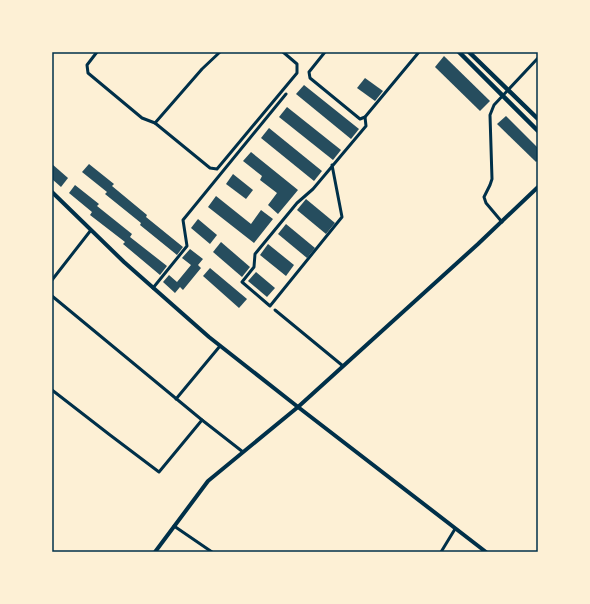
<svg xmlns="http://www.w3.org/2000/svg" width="590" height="604" viewBox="0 0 590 604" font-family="'Times New Roman',serif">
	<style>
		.building { fill: #264d5e }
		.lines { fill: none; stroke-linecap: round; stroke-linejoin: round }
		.minor { stroke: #003049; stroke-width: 3 }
		.tertiary { stroke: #003049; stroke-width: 4 }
		.secondary { stroke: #003049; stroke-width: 4.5 }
		.neatline { fill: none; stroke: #003049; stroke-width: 1.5 }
	</style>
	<rect width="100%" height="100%" fill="#fdf0d5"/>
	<g class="building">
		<polygon points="444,56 490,101 480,111 435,67"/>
		<polygon points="365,78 383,91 375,101 357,88"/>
		<polygon points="304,85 359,129 351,139 296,94"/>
		<polygon points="287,107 341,150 333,160 279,117"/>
		<polygon points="506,116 538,148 538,160 536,162 497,124"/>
		<polygon points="269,128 322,171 314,181 261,138"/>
		<polygon points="251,152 298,190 278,214 268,205 277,193 260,180 262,176 243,161"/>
		<polygon points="52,164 68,178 61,187 52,179"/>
		<polygon points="89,164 114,184 112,186 147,215 146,217 183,247 177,255 140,225 141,223 105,194 107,192 82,172"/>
		<polygon points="233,174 253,190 246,199 226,184"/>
		<polygon points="75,185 99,204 97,206 132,234 130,237 167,266 160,275 123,244 125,242 90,215 92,212 69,193"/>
		<polygon points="216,196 251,224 261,210 273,219 254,243 208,207"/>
		<polygon points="306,199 335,223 326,234 297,210"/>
		<polygon points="198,219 217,235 210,244 191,228"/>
		<polygon points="286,224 315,248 307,258 278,234"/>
		<polygon points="221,242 250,267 242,277 213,252"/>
		<polygon points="268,244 294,265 286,276 260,255"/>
		<polygon points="190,249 203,259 198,265 201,268 183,290 180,287 175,293 163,282 169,275 177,282 191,265 182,258"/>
		<polygon points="210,268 247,299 239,308 203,276"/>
		<polygon points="256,272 275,288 267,297 248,281"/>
	</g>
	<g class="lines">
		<g class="minor">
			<polyline points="97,52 87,65 88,73 142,118 155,123 210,168 217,169 297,73 297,64 283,52"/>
			<polyline points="325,52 309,72 310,78 360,119 365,117 419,52"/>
			<polyline points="155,123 202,69 220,52"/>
			<polyline points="332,165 342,217 270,306 242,282 254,267 255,254 297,203 313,189 366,126 365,117"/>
			<polyline points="502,222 486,203 484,197 490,185 492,179 490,115 494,105 538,58"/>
			<polyline points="52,280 91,230"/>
			<polyline points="153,288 187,246 183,220 286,94"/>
			<polyline points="52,296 202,420 243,452"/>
			<polyline points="275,310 343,366"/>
			<polyline points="52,390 110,435 159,472 202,420"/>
			<polyline points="176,399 220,346"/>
			<polyline points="174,526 212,552"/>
			<polyline points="441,552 455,529"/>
		</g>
		<g class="tertiary">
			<polyline points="52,192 124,262 209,337 298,407 486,552"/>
			<polyline points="155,552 208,481 298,407 478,244 538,187"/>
		</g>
		<g class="secondary">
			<polyline points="459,52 538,131"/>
			<polyline points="469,52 538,119"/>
		</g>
	</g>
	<rect width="590" height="604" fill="none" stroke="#fdf0d5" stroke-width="106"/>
	<rect x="53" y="53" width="484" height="498" class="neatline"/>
</svg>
